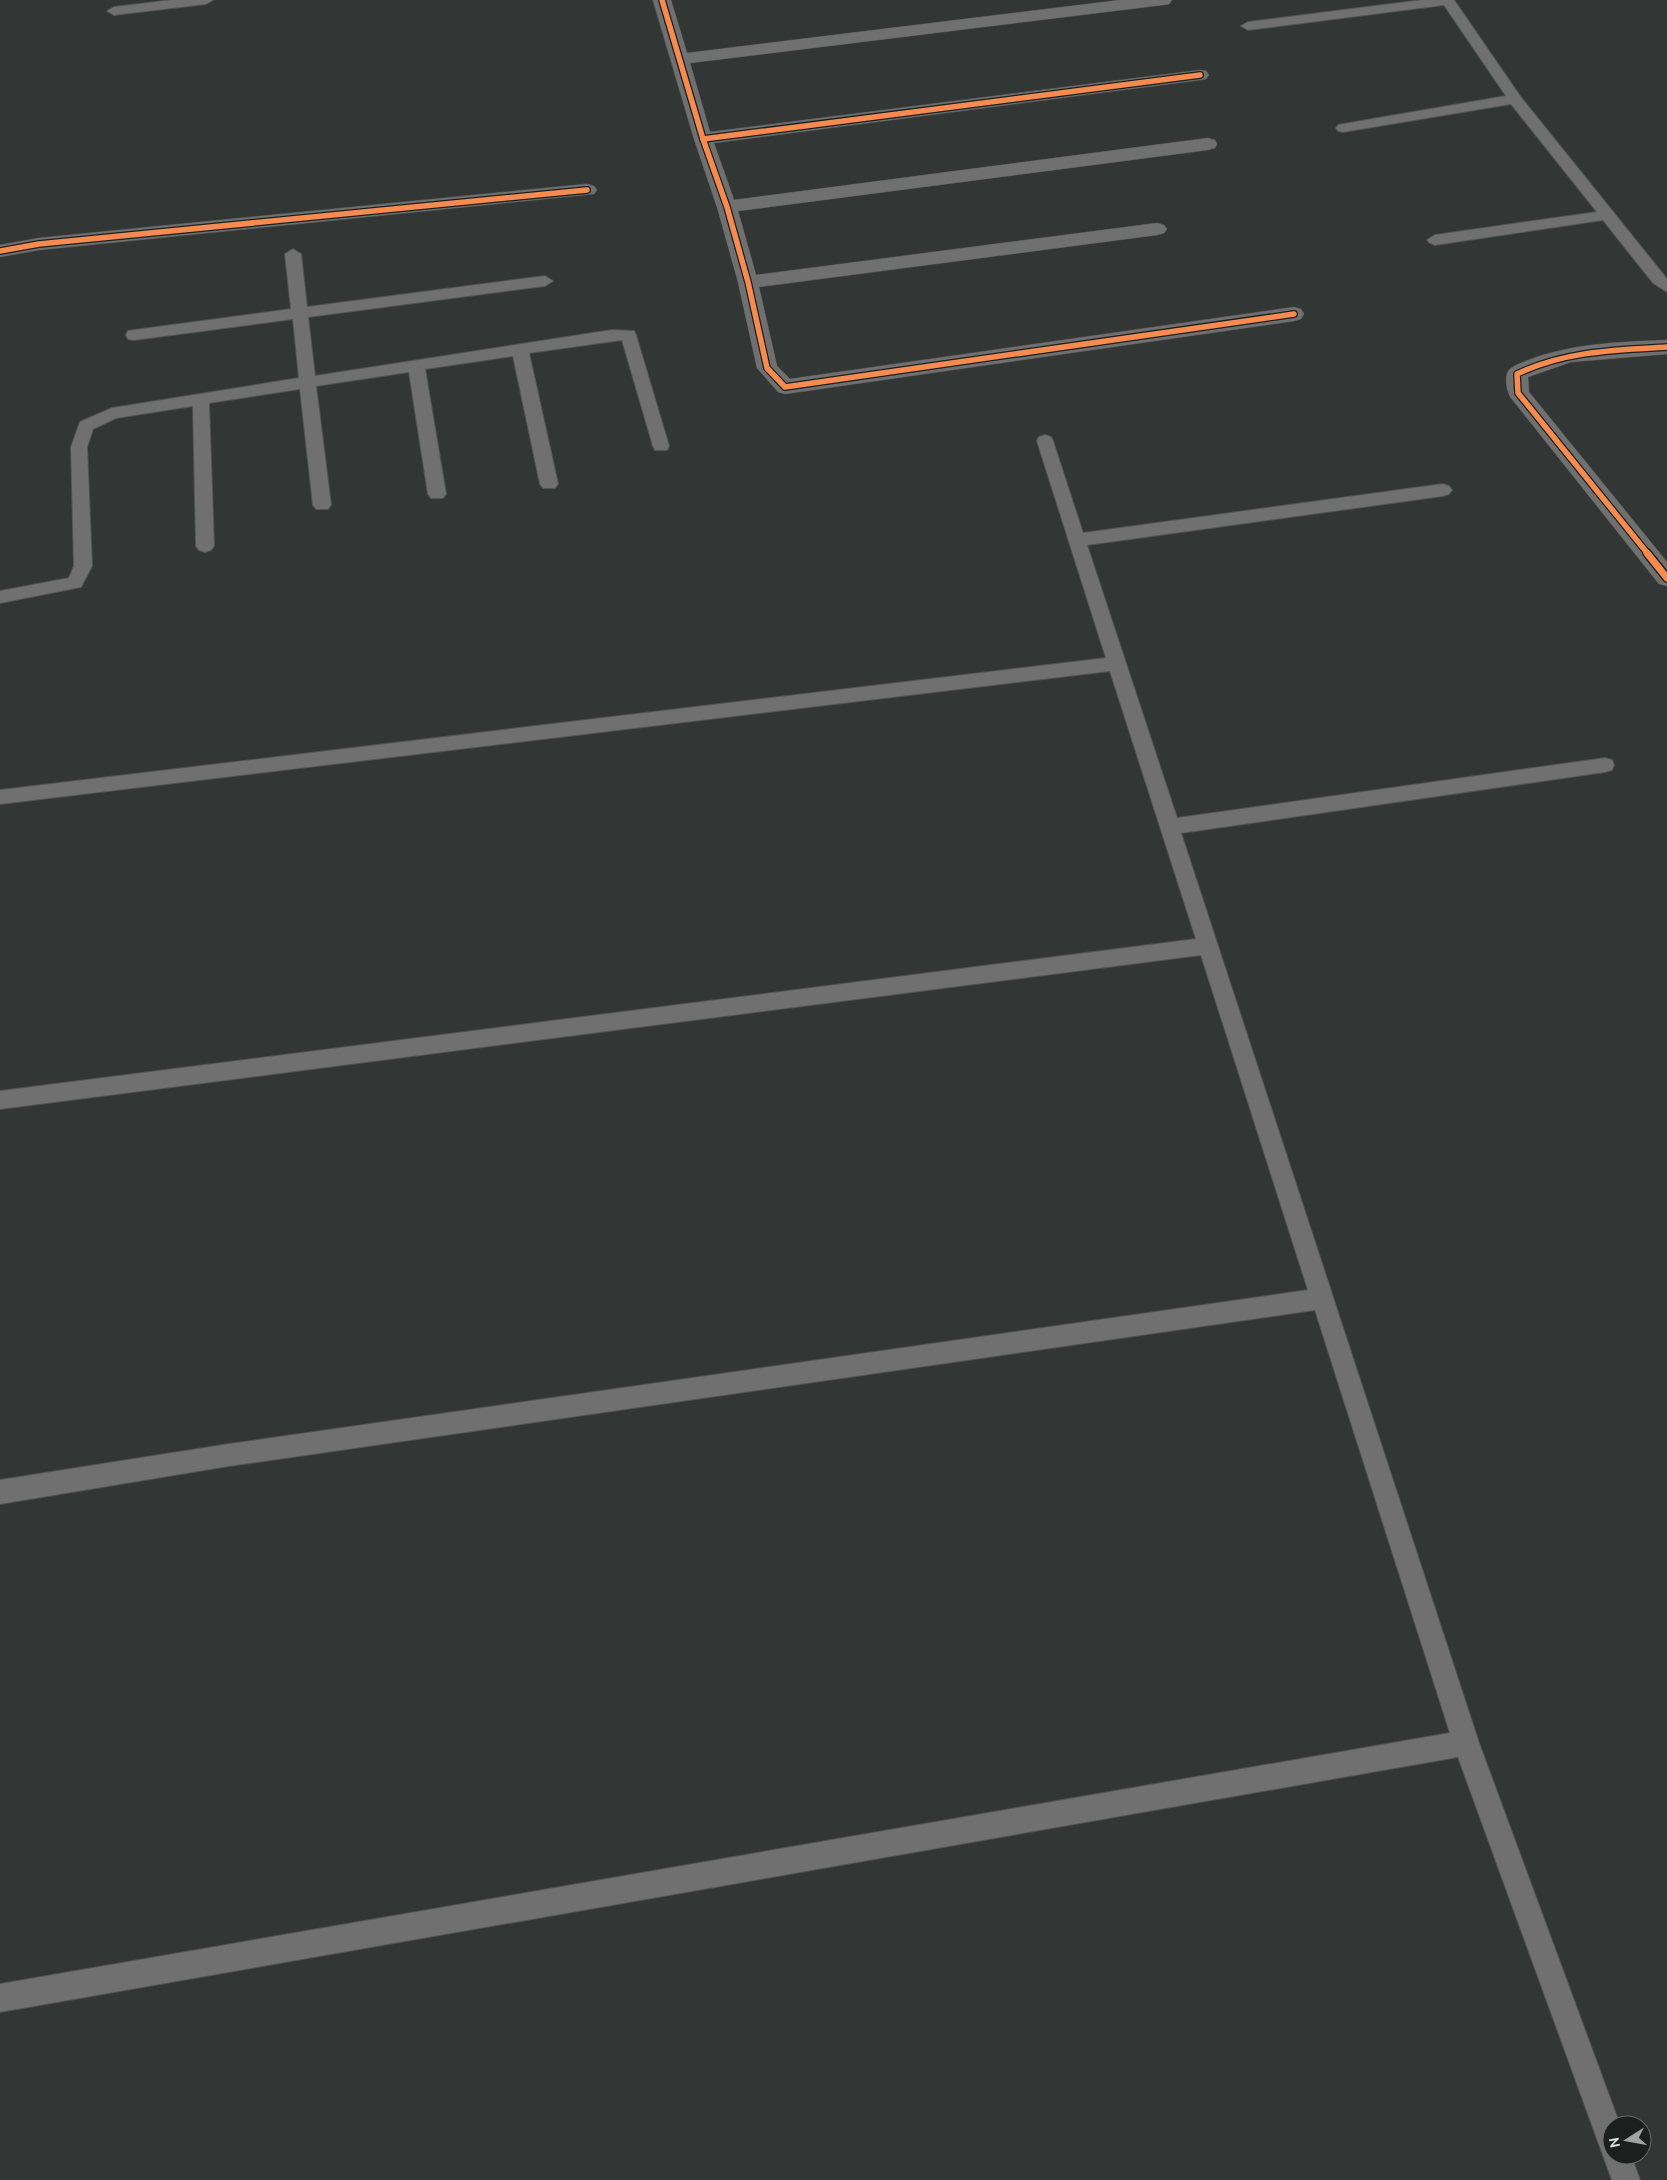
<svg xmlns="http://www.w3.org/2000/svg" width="1667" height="2180" viewBox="0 0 1667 2180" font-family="Ubuntu,sans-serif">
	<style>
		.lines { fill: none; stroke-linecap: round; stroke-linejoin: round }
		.lane-casing { stroke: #515454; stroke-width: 2 }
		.street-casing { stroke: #515454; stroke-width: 1 }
		.lane { fill: #6f706f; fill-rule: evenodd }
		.street { fill: #6f706f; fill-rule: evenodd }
		.cycleway-far1-casing { stroke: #1b1f1d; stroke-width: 8 }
		.cycleway-casing { stroke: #1b1f1d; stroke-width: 10 }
		.cycleway-far1 { stroke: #f68b52; stroke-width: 5.5 }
		.cycleway { stroke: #f68b52; stroke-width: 7 }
	</style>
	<rect width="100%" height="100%" fill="#323635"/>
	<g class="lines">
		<defs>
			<g id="lane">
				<polygon points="172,0 213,0 206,4 114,15 107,11 114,7"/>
				<polygon points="1422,0 1454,0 1520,96 1667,279 1667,292 1653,283 1603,220 1435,245 1430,243 1427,240 1435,235 1597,212 1511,104 1343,132 1338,131 1336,128 1338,125 1343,124 1506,96 1444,5 1248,30 1241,26 1248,22"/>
				<polygon points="293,249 301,254 307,307 545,276 553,281 545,286 308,317 315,376 612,330 634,331 636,335 669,446 667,450 655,450 653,446 622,340 529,353 558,484 555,488 543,488 540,484 513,356 425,369 446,494 443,498 431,498 428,494 409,372 316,386 331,505 328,509 316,509 313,505 300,389 209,403 214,546 211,550 205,552 199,550 196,546 193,406 116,418 93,429 87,447 92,566 81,587 0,603 0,591 69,578 74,566 71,447 80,422 112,408 299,378 293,319 134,340 128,339 126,335 128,331 134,330 291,309 285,254"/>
				<polygon points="1045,435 1051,437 1053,441 1083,533 1443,484 1449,486 1452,490 1449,494 1443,496 1087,545 1177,818 1605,758 1612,760 1614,765 1612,770 1605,772 1181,833 1479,1743 1620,2125 1612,2125 1612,2155 1631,2155 1640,2180 1612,2180 1458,1757 0,2012 0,1984 1450,1733 1315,1310 229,1466 0,1504 0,1480 229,1444 1308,1290 1201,955 0,1109 0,1091 1196,939 1110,671 0,804 0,790 1106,658 1037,441 1039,437"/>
			</g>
			<g id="street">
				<polygon points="653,0 671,0 687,53 1120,0 1172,0 1169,4 1163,5 690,63 710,132 1200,70 1206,71 1209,75 1206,79 1200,80 714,143 734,200 1208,138 1215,140 1217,144 1215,148 1208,150 738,211 756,275 1157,223 1164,225 1167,229 1164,233 1157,235 759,287 777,366 790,379 1294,307 1301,309 1304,314 1301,319 1294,321 785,394 778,392 757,368 738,282 717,207 694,139"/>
				<polygon points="587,184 594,186 597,190 594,194 39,250 0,257 0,245 39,238"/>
				<path d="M1667 340V354L1571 362 1528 377 1529 392 1667 562V586L1659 584 1511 398C1507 392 1503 375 1510 369 1516 364 1527 361 1534 358 1577 343 1622 342 1667 340Z"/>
			</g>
		</defs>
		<use href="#lane" class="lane-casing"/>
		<use href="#street" class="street-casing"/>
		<use href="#lane" class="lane"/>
		<use href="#street" class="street"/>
		<defs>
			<g id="cycleway-far1">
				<polyline points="662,0 703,139 727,207 748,282 767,368 785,387 1294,314"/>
				<polyline points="703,139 1200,75"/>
				<polyline points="0,251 39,244 587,190"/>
				<path d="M1648 554 1518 393 1517 374C1565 351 1615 350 1667 347"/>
			</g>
			<polyline id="cycleway" points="1647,553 1667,578"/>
		</defs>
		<use href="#cycleway-far1" class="cycleway-far1-casing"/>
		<use href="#cycleway" class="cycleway-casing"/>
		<use href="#cycleway-far1" class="cycleway-far1"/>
		<use href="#cycleway" class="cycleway"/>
	</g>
	<g transform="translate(1627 2140) rotate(259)"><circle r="24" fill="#1b1f1d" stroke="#686d6b"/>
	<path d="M0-4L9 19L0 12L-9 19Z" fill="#a0a5a4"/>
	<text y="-8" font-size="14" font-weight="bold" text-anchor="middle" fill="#dbe1df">N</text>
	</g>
</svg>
